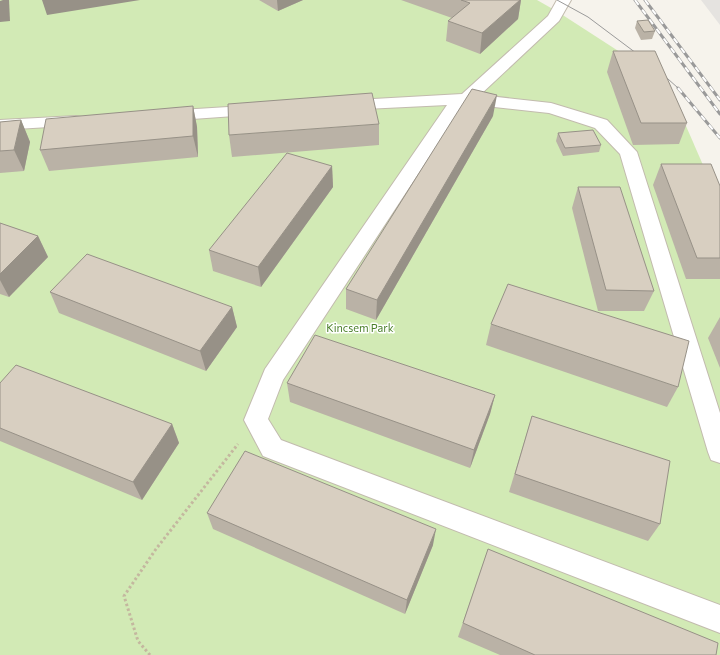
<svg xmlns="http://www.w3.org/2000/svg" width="720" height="655" viewBox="0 0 720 655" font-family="Commissioner,sans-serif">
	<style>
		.green { fill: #d2eab5 }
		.parking { fill: #e5e3e0 }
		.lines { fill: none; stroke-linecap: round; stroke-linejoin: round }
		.minor-casing { stroke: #c2bbae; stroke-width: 2 }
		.path { stroke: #c4b79f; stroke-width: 3; stroke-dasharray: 2.5 2.5; stroke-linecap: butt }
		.minor { fill: #fff; fill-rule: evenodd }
		.tram { stroke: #9a9a9a; stroke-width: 1 }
		.rail-casing { stroke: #9a9a9a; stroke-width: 3 }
		.rail { stroke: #fff; stroke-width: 2; stroke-dasharray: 6; stroke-linecap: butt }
		.wall { fill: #bab2a6 }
		.shaded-wall { fill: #979187 }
		.building { fill: #d8cfc1; stroke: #979187 }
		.labels { text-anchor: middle; stroke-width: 3; stroke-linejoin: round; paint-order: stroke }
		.park-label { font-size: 11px; fill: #4a7f2a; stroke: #fff }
	</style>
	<rect width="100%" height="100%" fill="#f6f3ec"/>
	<polygon class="green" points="0,0 537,0 558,12 640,65 669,87 720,204 720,655 0,655"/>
	<polygon class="parking" points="701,0 720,0 720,25"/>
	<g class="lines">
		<defs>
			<g id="minor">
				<polygon points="557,0 571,0 559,21 480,95 551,103 607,120 637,152 720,413 720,463 711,460 708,452 620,154 595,128 549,113 467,104 464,104 283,380 268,419 281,440 720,605 720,633 263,456 244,420 265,369 447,105 344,110 338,109 336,105 338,101 462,94 548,16"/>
				<polygon points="258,105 264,106 266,110 264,114 164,121 158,120 156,116 158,112 164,111"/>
				<polygon points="76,116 82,117 85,121 82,125 0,130 0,120"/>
			</g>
		</defs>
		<use href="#minor" class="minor-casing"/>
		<polyline class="path" points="150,655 138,641 124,596 156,549 238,444"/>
		<use href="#minor" class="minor"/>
		<g class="tram">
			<polyline points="557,0 588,17 644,59"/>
			<polyline points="658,70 678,88"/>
		</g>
		<defs>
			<g id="rail">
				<polyline points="635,0 720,114"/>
				<polyline points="645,0 720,100"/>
				<polyline points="678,88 720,138"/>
			</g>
		</defs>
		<use href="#rail" class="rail-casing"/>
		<use href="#rail" class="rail"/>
	</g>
	<g class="wall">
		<polygon points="259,0 303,0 278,11"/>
		<polygon points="401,0 521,0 518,19 480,54 446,41 448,21 452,18"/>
		<polygon points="637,21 655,31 652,39 641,40 635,28"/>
		<polygon points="613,51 687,123 679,144 633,145 607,72"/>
		<polygon points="193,106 197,127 198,157 49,171 40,150"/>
		<polygon points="493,116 376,320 346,309 346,289"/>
		<polygon points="21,120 30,142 24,171 0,173 0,122"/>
		<polygon points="379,124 379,145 232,157 229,135"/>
		<polygon points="558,133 601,145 599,152 563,156 556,141"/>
		<polygon points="661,164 720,186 720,279 686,279 653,185"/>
		<polygon points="332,166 333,187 261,287 213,271 209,250"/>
		<polygon points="578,187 654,291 644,311 598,311 572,208"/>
		<polygon points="0,223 38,236 48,257 9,297 0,294"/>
		<polygon points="50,292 232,307 237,327 206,371 59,313"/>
		<polygon points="720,317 720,368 708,338"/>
		<polygon points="491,324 678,387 667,407 486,345"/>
		<polygon points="0,383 172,424 179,443 142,500 0,441"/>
		<polygon points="287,383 495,395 490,414 470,468 290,402"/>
		<polygon points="532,416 660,524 648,541 509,492"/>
		<polygon points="207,513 433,545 405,614 213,529"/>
		<polygon points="488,549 716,655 500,655 458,637"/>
	</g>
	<g class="shaded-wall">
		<polygon points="3,0 9,0 10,21 0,22 0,1"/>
		<polygon points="42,0 140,0 47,15"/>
		<polygon points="277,0 303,0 278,11"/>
		<polygon points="520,0 521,0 518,19 480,54 482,33"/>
		<polygon points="497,95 493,116 376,320 377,300"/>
		<polygon points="193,106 197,127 198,157 193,136"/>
		<polygon points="21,120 30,142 24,171 14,150"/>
		<polygon points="332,166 333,187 261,287 258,267"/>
		<polygon points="38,236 48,257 9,297 0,280 0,274"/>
		<polygon points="232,307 237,327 206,371 200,351"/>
		<polygon points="495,395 490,414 470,468 474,450"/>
		<polygon points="172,424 179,443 142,500 133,482"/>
		<polygon points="436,529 433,545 405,614 407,600"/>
	</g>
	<g class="building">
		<polygon points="461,0 520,0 482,33 448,21 470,3"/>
		<polygon points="648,20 655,31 644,32 637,21"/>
		<polygon points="613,51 655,51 687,123 641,123"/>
		<polygon points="472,89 497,95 377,300 346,289"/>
		<polygon points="372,93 379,124 229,135 228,104"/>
		<polygon points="193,106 193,136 40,150 46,119"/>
		<polygon points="21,120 14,150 0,151 0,122"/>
		<polygon points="593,130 601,145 565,148 558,133"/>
		<polygon points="287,153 332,166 258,267 209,250"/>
		<polygon points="661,164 711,164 720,186 720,258 697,258"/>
		<polygon points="578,187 620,187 654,291 606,290"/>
		<polygon points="0,223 38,236 0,274"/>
		<polygon points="87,254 232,307 200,351 50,292"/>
		<polygon points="508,284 689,341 678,387 491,324"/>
		<polygon points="315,335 495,395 474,450 287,383"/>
		<polygon points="16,365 172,424 133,482 0,428 0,383"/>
		<polygon points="532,416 670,461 660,524 515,474"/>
		<polygon points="245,451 436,529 407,600 207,513"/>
		<polygon points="488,549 718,643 716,655 535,655 463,623"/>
	</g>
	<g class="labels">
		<g class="park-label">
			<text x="360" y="332">Kincsem Park</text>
		</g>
	</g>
</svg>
